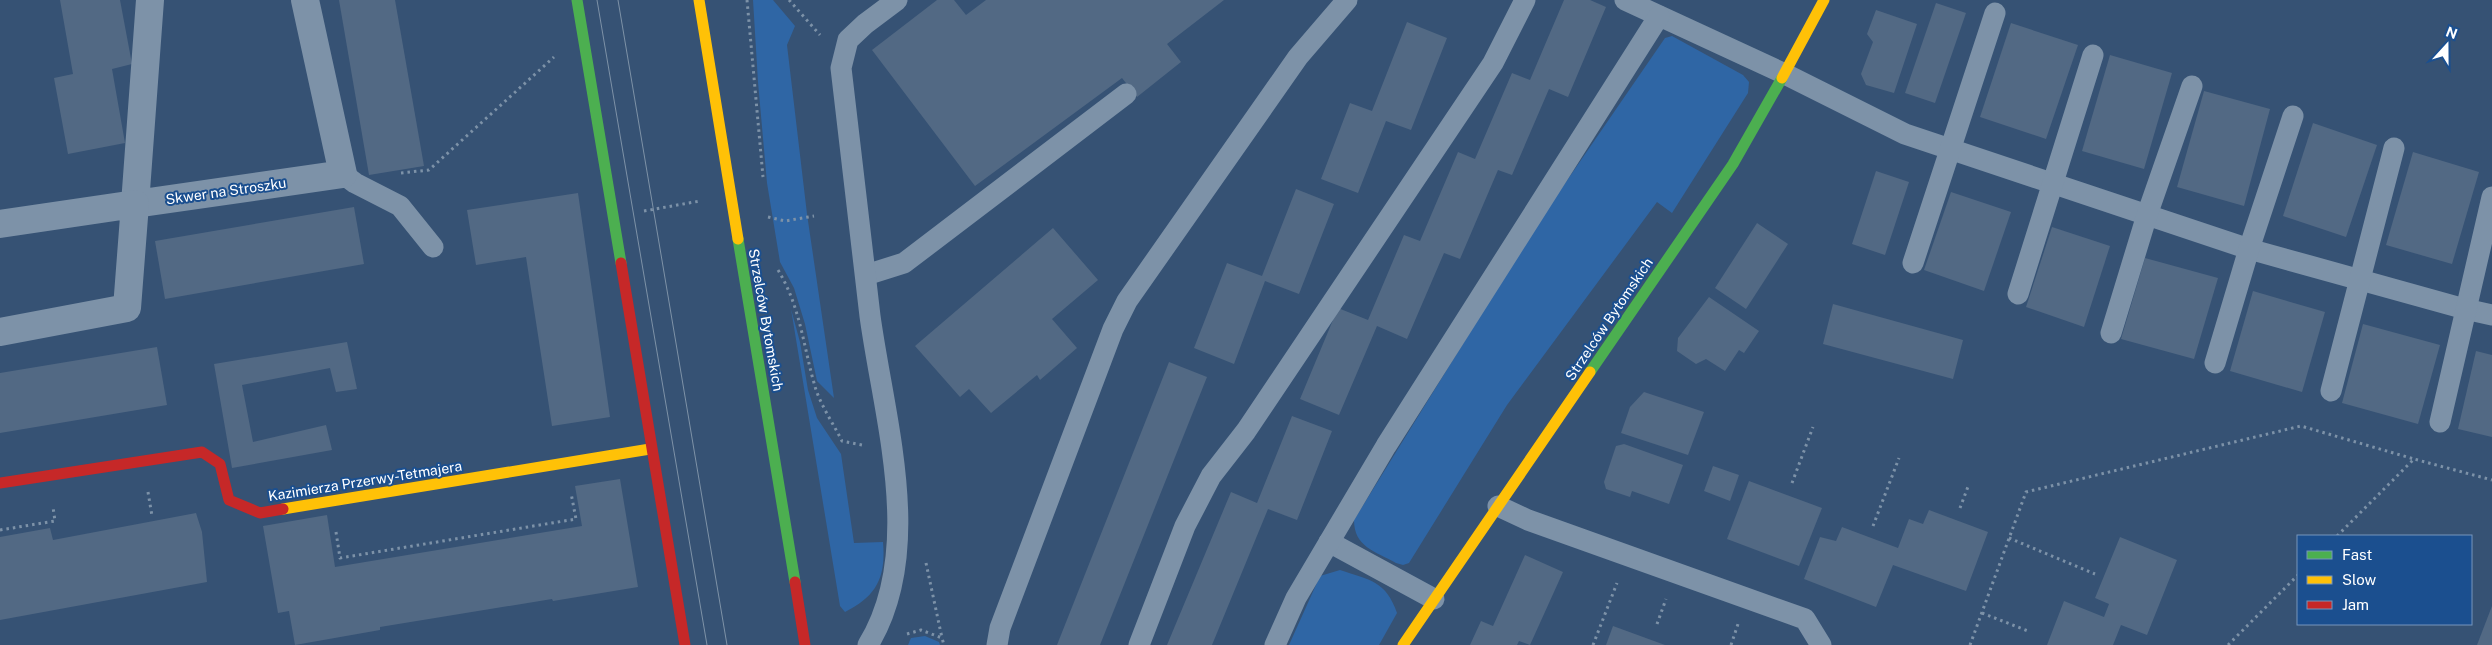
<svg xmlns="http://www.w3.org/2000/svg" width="2492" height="645" viewBox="0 0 2492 645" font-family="'Public Sans',sans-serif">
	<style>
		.green { fill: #2f66a5 }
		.building { fill: #526984 }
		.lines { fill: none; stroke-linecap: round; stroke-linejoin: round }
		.path { stroke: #7d92a8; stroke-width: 3; stroke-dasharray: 2.5 4; stroke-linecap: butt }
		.lane { stroke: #7d92a8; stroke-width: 21 }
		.street { stroke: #7d92a8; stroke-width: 28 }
		.fast { stroke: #4caf50; stroke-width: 11 }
		.slow { stroke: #ffc107; stroke-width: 11 }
		.jam { stroke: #c62828; stroke-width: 11 }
		.tram { stroke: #7e92a7; stroke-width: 1 }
		.labels { text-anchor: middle; stroke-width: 4; stroke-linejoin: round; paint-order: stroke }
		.street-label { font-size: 14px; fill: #fff; stroke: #1b4f8f }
	</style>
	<rect width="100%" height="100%" fill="#365274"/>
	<g class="green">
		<polygon points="753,0 773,0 795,26 787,45 807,214 834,398 817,381 805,324 794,288 780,262 767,183 758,82"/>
		<path d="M1672 36 1743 75 1749 82 1748 93 1672 213 1657 202 1507 405 1409 563 1403 565 1396 563C1375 551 1354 547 1354 520L1537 224 1665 38Z"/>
		<path d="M791 309 800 342 808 390 817 418 841 454 854 543 883 542C886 577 877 596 845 612L840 606Z"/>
		<path d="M1340 570C1370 580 1386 581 1397 613L1379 645H1289L1320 576Z"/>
		<polygon points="925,636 939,642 940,645 908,645 911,638"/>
	</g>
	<g class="building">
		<polygon points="60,0 120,0 132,64 112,69 125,143 68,154 54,78 73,74"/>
		<polygon points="339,0 395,0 424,166 369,175"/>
		<polygon points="937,0 954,0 966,15 986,0 1224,0 1167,44 1181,62 1137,97 1122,78 975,186 872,50"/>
		<polygon points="1564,0 1590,0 1606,7 1568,97 1549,89 1512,175 1498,170 1460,259 1444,253 1407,339 1377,326 1339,415 1300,399 1338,308 1368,320 1404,235 1420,241 1458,152 1475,159 1512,73 1530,80"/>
		<polygon points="1936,3 1966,13 1935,103 1905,93"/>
		<polygon points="1876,10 1917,24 1894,93 1866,85 1861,74 1873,42 1867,34"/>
		<polygon points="1407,22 1447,38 1411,130 1386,121 1358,193 1321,179 1350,103 1372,111"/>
		<polygon points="2011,23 2078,45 2046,139 1980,117"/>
		<polygon points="2110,55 2172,73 2144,169 2082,151"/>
		<polygon points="2204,91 2270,109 2244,206 2177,187"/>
		<polygon points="2313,123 2377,145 2346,237 2283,216"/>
		<polygon points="2413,152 2479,172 2452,264 2386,245"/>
		<polygon points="1876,171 1909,182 1885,255 1852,244"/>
		<polygon points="1296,189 1334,204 1299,294 1265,281 1234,364 1194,348 1227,263 1262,276"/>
		<polygon points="1951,192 2011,212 1984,291 1924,270"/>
		<polygon points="578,193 610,417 552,426 526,257 476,265 467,210"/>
		<polygon points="354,207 364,264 165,299 155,241"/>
		<polygon points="1757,223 1788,244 1746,309 1715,288"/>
		<polygon points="2052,227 2110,246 2084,327 2026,307"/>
		<polygon points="1053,228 1098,280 1052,319 1077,348 1040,380 1037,375 991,413 969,389 960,397 915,346"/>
		<polygon points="2145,258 2218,278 2194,359 2121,339"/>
		<polygon points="2253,291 2325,312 2302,392 2230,371"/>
		<polygon points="1709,297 1759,331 1744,353 1739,350 1725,371 1706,359 1696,364 1677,351 1678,338"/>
		<polygon points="1833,304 1963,340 1953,379 1823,344"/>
		<polygon points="2363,324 2440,345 2418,424 2342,403"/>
		<polygon points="347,342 357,389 336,392 330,368 242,385 253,442 326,425 332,450 232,468 214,364"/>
		<polygon points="157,347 167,405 0,433 0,373"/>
		<polygon points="2476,351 2492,355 2492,437 2458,429"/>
		<polygon points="1169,362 1207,377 1100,645 1057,645"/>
		<polygon points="1644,392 1704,412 1688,455 1621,433 1630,407"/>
		<polygon points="1292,416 1332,431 1297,520 1268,509 1212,645 1167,645 1231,492 1257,503"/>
		<polygon points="1624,444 1683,465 1669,504 1632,491 1630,497 1606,489 1604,482 1616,446"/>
		<polygon points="1713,466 1739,475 1730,501 1704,491"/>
		<polygon points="620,479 638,587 553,601 552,599 380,627 380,630 295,645 289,611 278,613 263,526 327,515 335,567 582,526 575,486"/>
		<polygon points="1749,481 1822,508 1799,566 1727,539"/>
		<polygon points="1929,510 1988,532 1966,591 1893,565 1876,607 1804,579 1820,537 1836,541 1842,527 1898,548 1909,519 1923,524"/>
		<polygon points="196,513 202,532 207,582 0,620 0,537 50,528 53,540"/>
		<polygon points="2120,537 2177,560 2147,635 2121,625 2113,645 2047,645 2064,601 2104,617 2109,604 2095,598"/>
		<polygon points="1525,555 1563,572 1530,645 1519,641 1517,645 1470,645 1481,621 1493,626"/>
		<polygon points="2492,606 2492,645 2477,645"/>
		<polygon points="1613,626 1665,645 1606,645"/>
	</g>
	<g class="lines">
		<g class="path">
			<polyline points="747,0 763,177"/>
			<polyline points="789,0 820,35"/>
			<polyline points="401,173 429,170 554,57"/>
			<polyline points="644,211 700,201"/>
			<polyline points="768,217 785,221 814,216"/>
			<path d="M778 270C800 306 803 344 814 383 819 403 833 423 842 441L862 445"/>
			<polyline points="1792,483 1813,427"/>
			<polyline points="148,492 152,516"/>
			<polyline points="1960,508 1969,484"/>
			<polyline points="1873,526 1899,458"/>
			<polyline points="0,530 55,521 53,507"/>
			<polyline points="336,532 340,558 576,519 571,493"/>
			<polyline points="2337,536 2414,459 2492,480"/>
			<polyline points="2009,538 2095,574"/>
			<polyline points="926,563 942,638"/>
			<polyline points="1982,613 2028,631"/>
			<polyline points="1657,624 1666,599"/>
			<polyline points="907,634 921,630 942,638 944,645"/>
			<polyline points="1593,645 1617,583"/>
			<polyline points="1731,645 1738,624"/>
			<polyline points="1970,645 2026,492 2301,426 2414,459"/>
			<polyline points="2228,645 2298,575"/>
		</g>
		<g class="lane">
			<polyline points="1625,0 1785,74 1905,134 2249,249 2465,309 2492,315"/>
			<polyline points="343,174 355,183 400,206 433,247"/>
			<polyline points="1913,263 1995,13"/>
			<polyline points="866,275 904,263 1126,94"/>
			<polyline points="2018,294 2093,55"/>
			<polyline points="2111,333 2147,215 2192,86"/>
			<polyline points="2215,363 2249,249 2293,116"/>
			<polyline points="2331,391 2394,148"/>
			<polyline points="2440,422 2492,197"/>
			<polyline points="1498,506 1528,520 1805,619 1821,645"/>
			<polyline points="1329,542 1434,599"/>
			<path d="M868 645C926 550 884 419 870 316 860 234 851 151 841 68L848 40 865 24 897 0"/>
			<polyline points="997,645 1000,628 1113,329 1127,301 1298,57 1347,0"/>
			<polyline points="1139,645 1185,526 1211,476 1246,431 1493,63 1525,0"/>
			<polyline points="1275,645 1296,598 1386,446 1659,16"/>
		</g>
		<g class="street">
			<polyline points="150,0 135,204 343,174 305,0"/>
			<polyline points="0,224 135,204 127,308 0,332"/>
		</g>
		<g class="fast">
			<polyline points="577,0 621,263"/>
			<polyline points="738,239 795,582"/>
			<polyline points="1590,372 1733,164 1782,78"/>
		</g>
		<g class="slow">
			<polyline points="699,0 738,239"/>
			<polyline points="1782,78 1824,0"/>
			<polyline points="283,509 650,449"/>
			<polyline points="1403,645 1590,372"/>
		</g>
		<g class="jam">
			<polyline points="621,263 685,645"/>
			<polyline points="0,483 202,452 220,464 229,500 260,513 283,509"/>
			<polyline points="795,582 805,645"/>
		</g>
		<g class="tram">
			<polyline points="597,0 707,645"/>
			<polyline points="618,0 727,645"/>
		</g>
	</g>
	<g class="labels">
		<g class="street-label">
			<text transform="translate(226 191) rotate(-8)" y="5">Skwer na Stroszku</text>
			<text transform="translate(1609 319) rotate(-56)" y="5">Strzelców Bytomskich</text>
			<text transform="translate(766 320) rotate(80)" y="5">Strzelców Bytomskich</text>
			<text transform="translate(365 481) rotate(-9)" y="5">Kazimierza Przerwy-Tetmajera</text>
		</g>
	</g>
	<rect x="2297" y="535" width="175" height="90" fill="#1b4f8f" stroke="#7695bc"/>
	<rect x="2307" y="551" width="25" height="8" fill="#4caf50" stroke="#7695bc"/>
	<text x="2342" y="560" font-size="15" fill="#ffffff">Fast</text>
	<rect x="2307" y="576" width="25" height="8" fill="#ffc107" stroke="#7695bc"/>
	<text x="2342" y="585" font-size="15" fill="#ffffff">Slow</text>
	<rect x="2307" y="601" width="25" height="8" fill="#c62828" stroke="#7695bc"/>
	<text x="2342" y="610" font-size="15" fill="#ffffff">Jam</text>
	<g transform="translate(2447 45) rotate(21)" stroke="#1b4f8f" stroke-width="4" paint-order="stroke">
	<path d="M0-4L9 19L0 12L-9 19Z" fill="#ffffff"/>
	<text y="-8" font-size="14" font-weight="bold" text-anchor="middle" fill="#ffffff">N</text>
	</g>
</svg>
